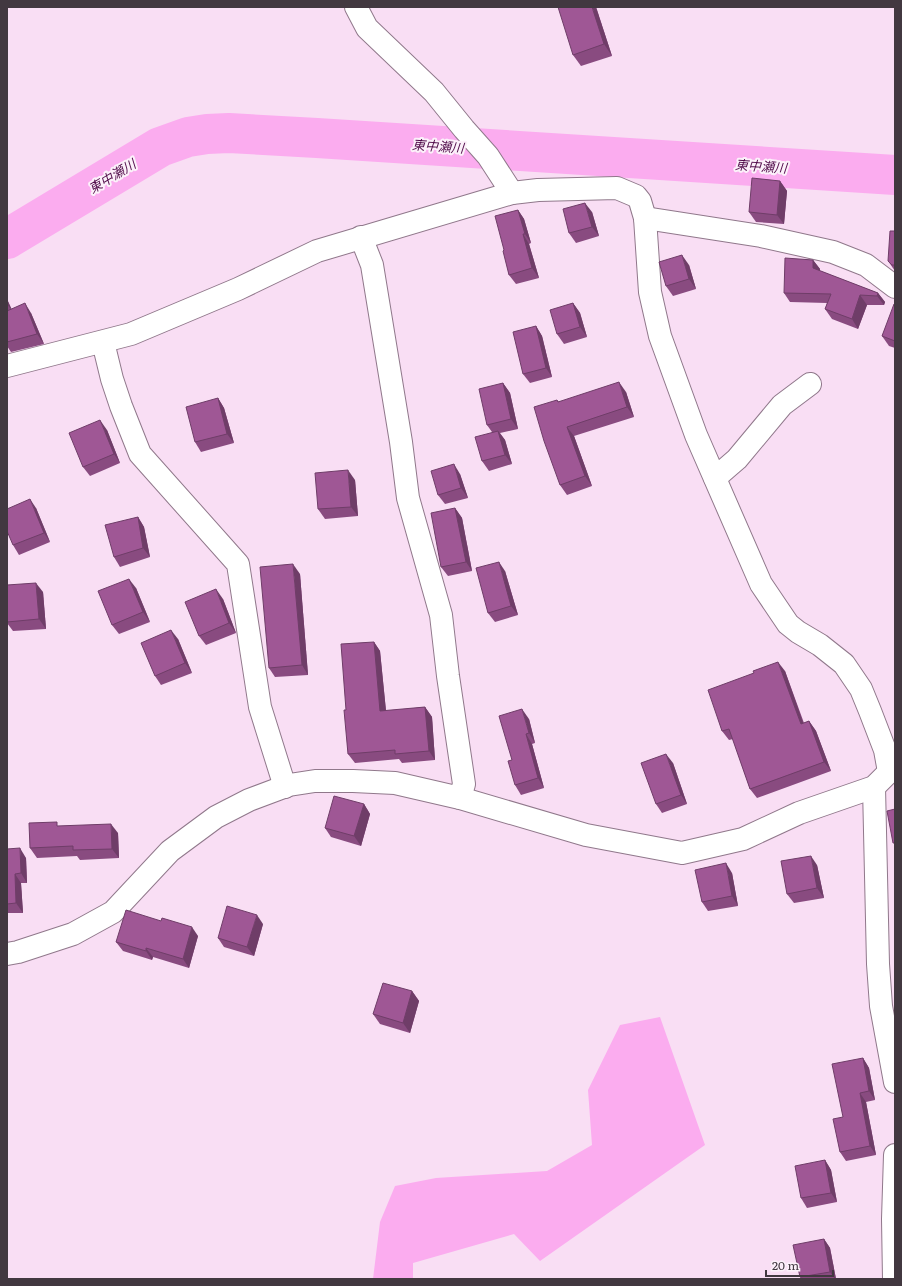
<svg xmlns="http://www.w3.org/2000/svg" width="902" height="1286" viewBox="0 0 902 1286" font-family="Literata,'Noto Sans JP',serif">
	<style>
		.water { fill: #fbacef }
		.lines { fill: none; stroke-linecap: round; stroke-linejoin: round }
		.river { stroke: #fbacef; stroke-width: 40 }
		.street-casing { stroke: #90788b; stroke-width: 24 }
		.secondary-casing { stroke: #90788b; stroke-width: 24 }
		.street { stroke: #fff; stroke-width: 22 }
		.secondary { stroke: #fff; stroke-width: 22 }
		.wall { fill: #894b80 }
		.shaded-wall { fill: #6f3d68 }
		.building { fill: #9f5795; stroke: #6f3d68 }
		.labels { text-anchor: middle; stroke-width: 4; stroke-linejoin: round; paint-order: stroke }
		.water-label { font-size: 13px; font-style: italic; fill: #510c4a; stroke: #fcf1fa }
	</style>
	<rect width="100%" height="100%" fill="#f9def4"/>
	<polygon class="water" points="660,1017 705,1145 540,1261 514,1234 413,1263 413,1279 373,1279 380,1222 395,1186 436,1178 547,1171 592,1145 588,1090 620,1025"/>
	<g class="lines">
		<polyline class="river" points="7,239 160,147 188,137 207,134 229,133 317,138 895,175"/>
		<defs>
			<g id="street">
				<polyline points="356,7 367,28 434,92 464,129 488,156 512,193"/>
				<polyline points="645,218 761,236 833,252 866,265 895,287"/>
				<polyline points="361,237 372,265 401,442 408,498 441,615 448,676 464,784 460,798"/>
				<polyline points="103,342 112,379 121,406 140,454 238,564 260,707 285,787"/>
				<polyline points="7,366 131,334 238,289 317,251 512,193 538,190 617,188 636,196 640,201 645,218 650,292 660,336 696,435 761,584 788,624 798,632 820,645 844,664 861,689 870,711 885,750 889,772"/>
				<polyline points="715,478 737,459 782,405 810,384"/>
				<polyline points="874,787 878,964 881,1006 895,1082"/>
				<polyline points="894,1279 893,1219 895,1155"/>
			</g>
			<polyline id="secondary" points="7,954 18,952 73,934 113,912 170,851 216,817 249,800 289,785 315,781 353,781 395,783 460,798 586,835 682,853 743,839 799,813 874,787 889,772 895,771"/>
		</defs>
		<use href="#street" class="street-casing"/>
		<use href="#secondary" class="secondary-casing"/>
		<use href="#street" class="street"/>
		<use href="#secondary" class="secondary"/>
	</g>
	<g class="wall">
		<polygon points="596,7 612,56 581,66 573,55"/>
		<polygon points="780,181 787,191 784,224 756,222 749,212"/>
		<polygon points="518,210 524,219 531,243 529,244 539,278 516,284 509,275 504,250"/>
		<polygon points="592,212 599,236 576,243 569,233"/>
		<polygon points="895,231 895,271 888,261"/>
		<polygon points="813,260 820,269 820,271 878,293 885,302 884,305 867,305 858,329 832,319 825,309 827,303 790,302 784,293"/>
		<polygon points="689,265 696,289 673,296 666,286"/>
		<polygon points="7,299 11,309 31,313 44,344 11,352 7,346"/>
		<polygon points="573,303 580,313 587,337 564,344 557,334"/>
		<polygon points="895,305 895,348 889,346 882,336"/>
		<polygon points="536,326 542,336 552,377 530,383 523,374"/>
		<polygon points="503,383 510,393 518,429 500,433 505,440 512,464 489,471 482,461 492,432 487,425"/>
		<polygon points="626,392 634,417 574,436 592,486 567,495 560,485 557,400 559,402"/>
		<polygon points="218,398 224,408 234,443 201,452 195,442"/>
		<polygon points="107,430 120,463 90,476 83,467"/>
		<polygon points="460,474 468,498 445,504 438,495"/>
		<polygon points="355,480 358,516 325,519 318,509"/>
		<polygon points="36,508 50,542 19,555 13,545"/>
		<polygon points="455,508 462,518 472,571 448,576 441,567"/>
		<polygon points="138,517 144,527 150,557 120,567 114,557"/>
		<polygon points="505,571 518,615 495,622 488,613"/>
		<polygon points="300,574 308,675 275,677 269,668"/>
		<polygon points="7,585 43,592 46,629 13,631 7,623"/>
		<polygon points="136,588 150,622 119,634 112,625"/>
		<polygon points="223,599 236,633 206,645 199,636"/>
		<polygon points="178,639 192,673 161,685 155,676"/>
		<polygon points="374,642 380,651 386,711 425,707 432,717 435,760 402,763 399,759 355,763 348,754 346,710"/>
		<polygon points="785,671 804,723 809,721 816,731 831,771 757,798 750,789 733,739 729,740 722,731"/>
		<polygon points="529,719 535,743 532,744 544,788 521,795 515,785"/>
		<polygon points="673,763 687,804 662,813 656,804"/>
		<polygon points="364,804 370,814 361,846 331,837 325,828"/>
		<polygon points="60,826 118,833 119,858 80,860 77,856 37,858 30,848"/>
		<polygon points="7,849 26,858 27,883 21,883 23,913 7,913"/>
		<polygon points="817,865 824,898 794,903 787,894"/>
		<polygon points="732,873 738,906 708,911 702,902"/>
		<polygon points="161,921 198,936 189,968 153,957 152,960 123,951 116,942"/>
		<polygon points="263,924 254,956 224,947 218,938"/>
		<polygon points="412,991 419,1001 410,1033 380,1024 373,1014"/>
		<polygon points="863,1058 869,1068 875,1100 866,1102 876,1155 846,1161 840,1152 843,1117"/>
		<polygon points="825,1160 831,1170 837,1202 807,1208 801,1198"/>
		<polygon points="824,1239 830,1248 836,1279 801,1279 800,1277"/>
	</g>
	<g class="shaded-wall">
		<polygon points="592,7 596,7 612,56 604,44"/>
		<polygon points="780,181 787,191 784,224 777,215"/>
		<polygon points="585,203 592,212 599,236 592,227"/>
		<polygon points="518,210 524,219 531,243 525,234"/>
		<polygon points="523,234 529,244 539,278 532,268"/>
		<polygon points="682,255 689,265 696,289 689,279"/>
		<polygon points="813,260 820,269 820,278 813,268"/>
		<polygon points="878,293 885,302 884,305 877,296"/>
		<polygon points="860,295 867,305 858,329 852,319"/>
		<polygon points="7,299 13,312 7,304"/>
		<polygon points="25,303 31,313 44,344 37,334"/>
		<polygon points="573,303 580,313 587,337 580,327"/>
		<polygon points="536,326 542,336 552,377 546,368"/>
		<polygon points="619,382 626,392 634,417 627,407"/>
		<polygon points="503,383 510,393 518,429 511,419"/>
		<polygon points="218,398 224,408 234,443 227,434"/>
		<polygon points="100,420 107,430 120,463 114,454"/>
		<polygon points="567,427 574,436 592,486 585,476"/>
		<polygon points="498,431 505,440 512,464 505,455"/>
		<polygon points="454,464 460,474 468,498 461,488"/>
		<polygon points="348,470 355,480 358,516 351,507"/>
		<polygon points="30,499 36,508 50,542 44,533"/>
		<polygon points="455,508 462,518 472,571 466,562"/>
		<polygon points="138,517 144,527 150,557 143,548"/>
		<polygon points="499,562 505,571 518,615 511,606"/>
		<polygon points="293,564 300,574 308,675 302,665"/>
		<polygon points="129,579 136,588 150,622 143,612"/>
		<polygon points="36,583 43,592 46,629 39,619"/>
		<polygon points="216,589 223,599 236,633 229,623"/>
		<polygon points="171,630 178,639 192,673 185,663"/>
		<polygon points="374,642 380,651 387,721 380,711"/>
		<polygon points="778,662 785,671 807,734 801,724"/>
		<polygon points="425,707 432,717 435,760 429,751"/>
		<polygon points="522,709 529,719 535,743 529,733"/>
		<polygon points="809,721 816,731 831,771 824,762"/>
		<polygon points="526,734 532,744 544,788 538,778"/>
		<polygon points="666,754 673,763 687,804 681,795"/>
		<polygon points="364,804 370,814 361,846 354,836"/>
		<polygon points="111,824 118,833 119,858 112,849"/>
		<polygon points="20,848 26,858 27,883 21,873"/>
		<polygon points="811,856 817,865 824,898 817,888"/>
		<polygon points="726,863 732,873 738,906 732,896"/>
		<polygon points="15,874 21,883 23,913 16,903"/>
		<polygon points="257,915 263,924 254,956 247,947"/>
		<polygon points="192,927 198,936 189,968 183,959"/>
		<polygon points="146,948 153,957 152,960 146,951"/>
		<polygon points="412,991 419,1001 410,1033 403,1023"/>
		<polygon points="863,1058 869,1068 875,1100 869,1091"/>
		<polygon points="860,1093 866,1102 876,1155 870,1146"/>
		<polygon points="825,1160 831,1170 837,1202 831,1193"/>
		<polygon points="824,1239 830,1248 836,1279 835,1279 830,1272"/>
	</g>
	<g class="building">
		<polygon points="558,7 592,7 604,44 573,55"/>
		<polygon points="752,178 780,181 777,215 749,212"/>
		<polygon points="585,203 592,227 569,233 563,209"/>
		<polygon points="518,210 525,234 523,234 532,268 509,275 503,251 504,250 495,216"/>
		<polygon points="890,231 895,231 895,265 892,265 888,261"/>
		<polygon points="682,255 689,279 666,286 659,262"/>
		<polygon points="785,258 813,260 813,268 878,293 877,296 860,295 852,319 825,309 831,294 784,293"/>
		<polygon points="25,303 37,334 7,342 7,311"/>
		<polygon points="573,303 580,327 557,334 550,310"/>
		<polygon points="894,304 895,305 895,341 882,336"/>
		<polygon points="536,326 546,368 523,374 513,332"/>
		<polygon points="619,382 627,407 567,427 585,476 560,485 544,441 534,407 557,400 558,402"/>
		<polygon points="503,383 511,419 487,425 479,389"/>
		<polygon points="218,398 227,434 195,442 186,407"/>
		<polygon points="100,420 114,454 83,467 69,433"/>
		<polygon points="498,431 505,455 482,461 475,437"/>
		<polygon points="454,464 461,488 438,495 431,471"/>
		<polygon points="348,470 351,507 318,509 315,473"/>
		<polygon points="30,499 44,533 13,545 7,531 7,509"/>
		<polygon points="455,508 466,562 441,567 431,513"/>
		<polygon points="138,517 143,548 114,557 105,525"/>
		<polygon points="499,562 511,606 488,613 476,568"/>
		<polygon points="293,564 302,665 269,668 260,567"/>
		<polygon points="129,579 143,612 112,625 98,591"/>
		<polygon points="36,583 39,619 7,622 7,585"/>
		<polygon points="216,589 229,623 199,636 185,602"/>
		<polygon points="171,630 185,663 155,676 141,643"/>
		<polygon points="374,642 380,711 425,707 429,751 395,754 395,750 348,754 344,710 346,710 341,644"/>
		<polygon points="778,662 801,724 809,721 824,762 750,789 729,729 722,731 708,690 754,673 753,671"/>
		<polygon points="522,709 529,733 526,734 538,778 515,785 508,761 512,760 499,716"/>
		<polygon points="666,754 681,795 656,804 641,763"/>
		<polygon points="334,796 364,804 354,836 325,828"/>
		<polygon points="895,809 895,843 893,843 887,811"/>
		<polygon points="57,822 57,826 111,824 112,849 73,850 73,846 30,848 29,823"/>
		<polygon points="20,848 21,873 15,874 16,903 7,904 7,849"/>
		<polygon points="811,856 817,888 787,894 781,861"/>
		<polygon points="726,863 732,896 702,902 695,870"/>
		<polygon points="227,906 257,915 247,947 218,938"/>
		<polygon points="126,910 161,921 162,918 192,927 183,959 146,948 146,951 116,942"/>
		<polygon points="383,983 412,991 403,1023 373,1014"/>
		<polygon points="863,1058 869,1091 860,1093 870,1146 840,1152 833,1119 843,1117 832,1064"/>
		<polygon points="825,1160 831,1193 801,1198 795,1166"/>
		<polygon points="824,1239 830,1272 800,1277 793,1245"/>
	</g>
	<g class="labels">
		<g class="water-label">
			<text transform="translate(438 146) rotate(4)" y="5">東中瀬川</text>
			<text transform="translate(761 166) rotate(4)" y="5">東中瀬川</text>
			<text transform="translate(112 176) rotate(-31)" y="5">東中瀬川</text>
		</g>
	</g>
	<rect width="902" height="1286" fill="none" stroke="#423840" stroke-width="16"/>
	<path d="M766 1270v6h67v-6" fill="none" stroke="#423840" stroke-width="2"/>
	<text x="772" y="1270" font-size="12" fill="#423840" stroke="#fcf1fa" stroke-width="3" paint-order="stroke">20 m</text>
</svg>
